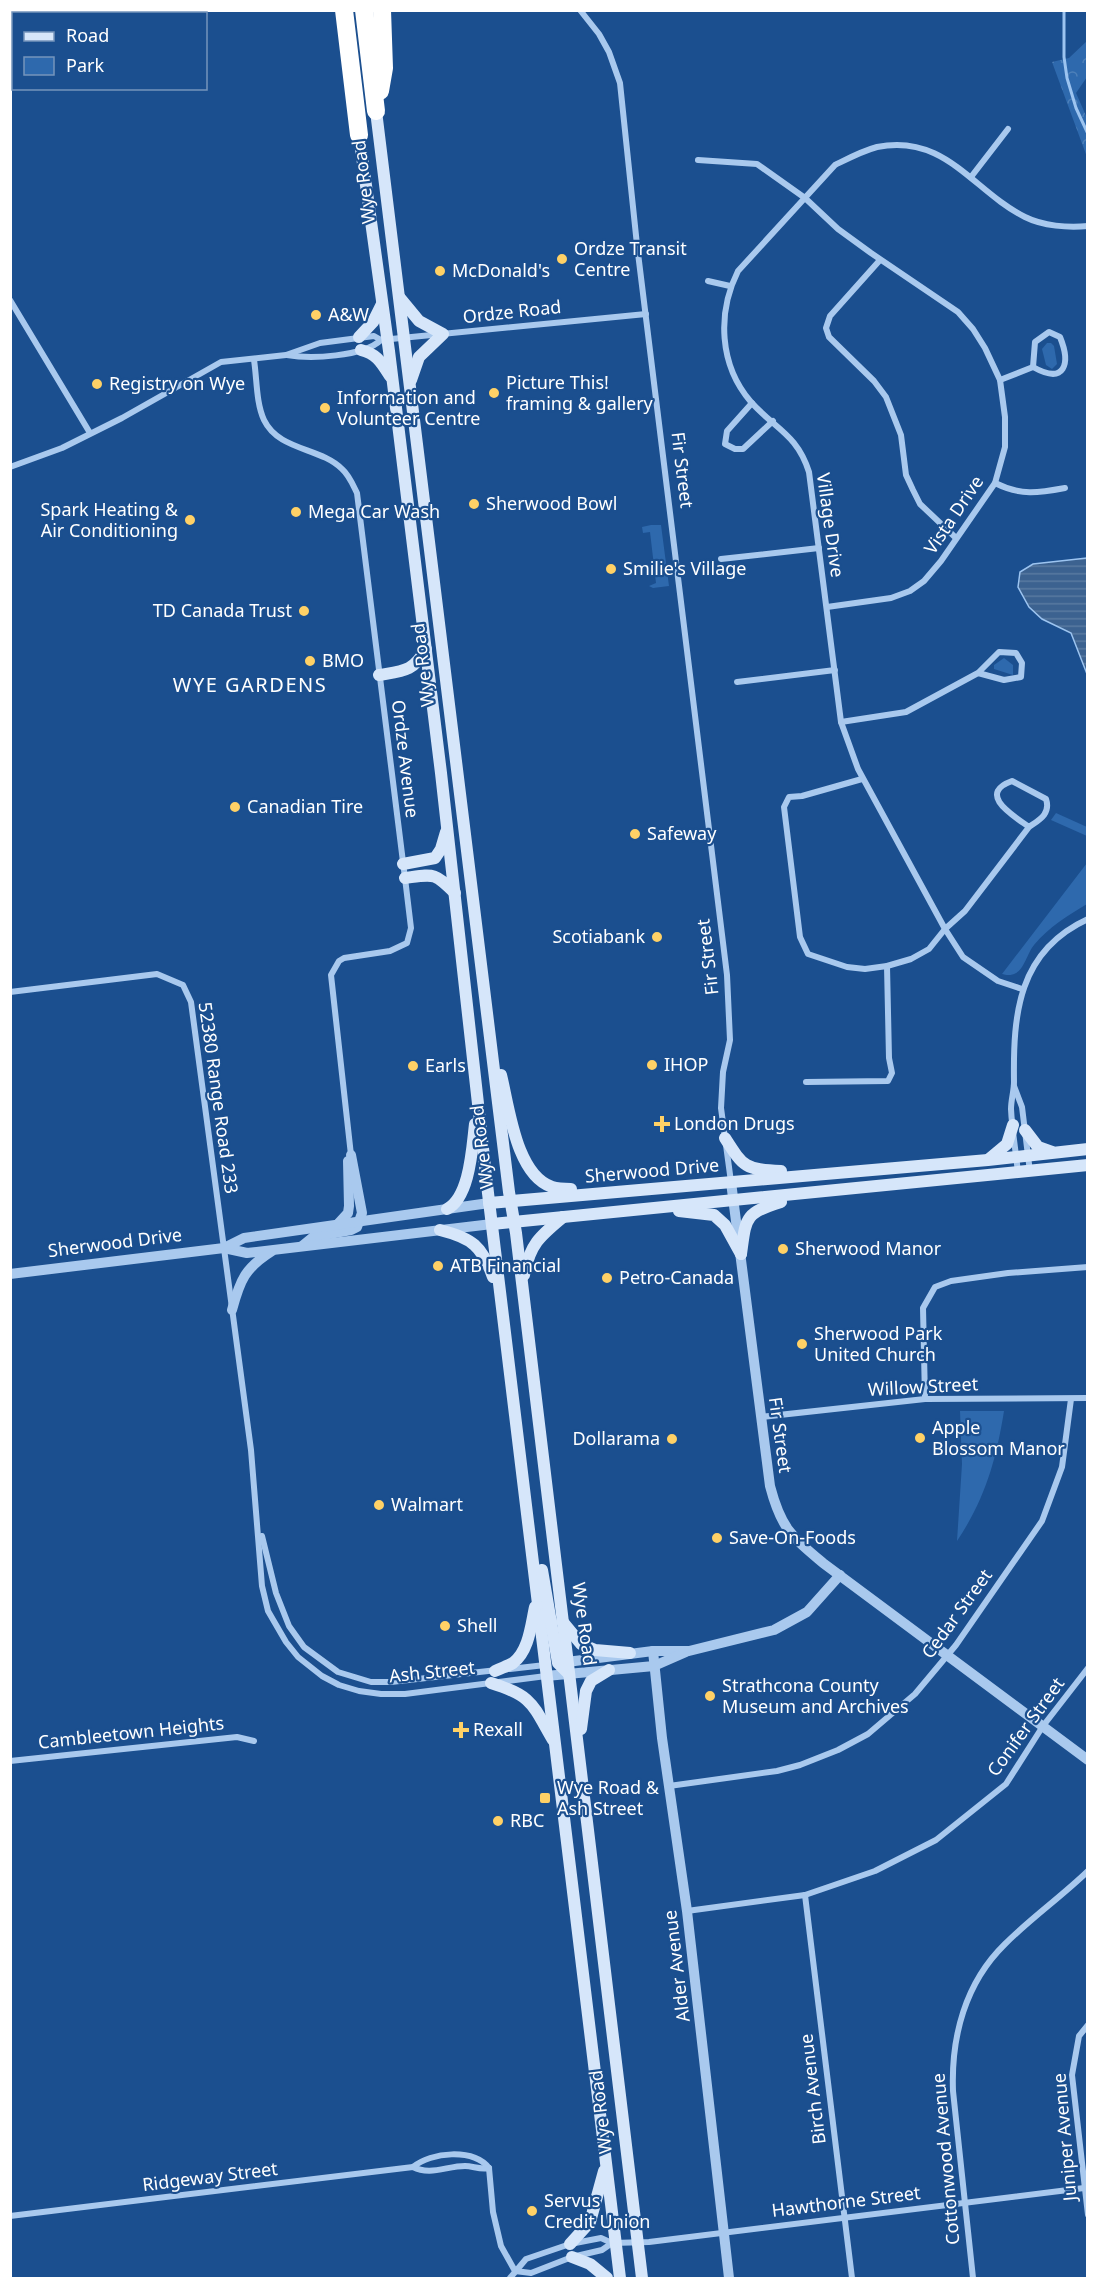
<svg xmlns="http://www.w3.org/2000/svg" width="1098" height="2289" viewBox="0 0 1098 2289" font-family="'Noto Sans',sans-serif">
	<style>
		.green { fill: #2e69ad }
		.forest { fill: url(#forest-crowns) }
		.water { fill: url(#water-rules); stroke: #9cc4f0; stroke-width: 1.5 }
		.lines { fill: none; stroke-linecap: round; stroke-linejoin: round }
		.stream { stroke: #9cc4f0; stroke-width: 3 }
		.minor { stroke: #a9c9ee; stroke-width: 6 }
		.tertiary { stroke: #a9c9ee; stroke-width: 10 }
		.secondary { stroke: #d6e6fa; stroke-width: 12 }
		.motorway { stroke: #fff; stroke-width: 18 }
		.poi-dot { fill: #ffd166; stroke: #1b4f8f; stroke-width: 2 }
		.labels { text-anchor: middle; stroke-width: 4.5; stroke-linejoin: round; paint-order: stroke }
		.street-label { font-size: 18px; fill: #fff; stroke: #1b4f8f }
		.poi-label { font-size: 18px; fill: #fff; stroke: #1b4f8f; text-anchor: start }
		.neighbourhood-label { font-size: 20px; letter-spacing: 1.5px; fill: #fff; stroke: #1b4f8f }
	</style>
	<defs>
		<pattern id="forest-crowns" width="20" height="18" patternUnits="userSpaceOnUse" patternTransform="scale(1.5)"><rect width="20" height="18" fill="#2e69ad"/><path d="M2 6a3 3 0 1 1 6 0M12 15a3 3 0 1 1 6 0" fill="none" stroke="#4d80b9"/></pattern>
		<pattern id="water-rules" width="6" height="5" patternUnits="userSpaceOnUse" patternTransform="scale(1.5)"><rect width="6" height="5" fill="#3c6290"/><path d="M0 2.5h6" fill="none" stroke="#597aa1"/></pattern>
	</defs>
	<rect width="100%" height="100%" fill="#1b4f8f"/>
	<g class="green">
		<polygon points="1047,343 1051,343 1054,346 1057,364 1052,369 1046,365 1042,349"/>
		<polygon points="651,525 661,525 669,586 653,588 649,586 656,583 650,532 643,533 642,527"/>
		<polygon points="1004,658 1013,665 1013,675 994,669 994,665"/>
		<polygon points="1056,813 1087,827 1087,836 1051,820"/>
		<path d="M1087 863V904C1067 916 1049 927 1034 945 1028 952 1024 969 1016 973 1011 976 1006 975 1002 974Z"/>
		<path d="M960 1411H1004C996 1461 985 1499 957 1541L962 1464Z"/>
	</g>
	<polygon class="forest" points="1087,41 1087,77 1076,93 1087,118 1087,157 1052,62 1069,58"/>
	<polygon class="water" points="1087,558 1088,558 1087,674 1071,633 1042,619 1029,607 1018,587 1020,572 1033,564"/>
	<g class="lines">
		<polyline class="stream" points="1064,10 1064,57 1067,78 1076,108 1088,134"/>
		<g class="minor">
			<polyline points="580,10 599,34 609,52 620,83 637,245 727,975 730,1040 723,1072 721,1108 731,1182"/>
			<polyline points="698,160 757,164 805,198 838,229 871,253 958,312 973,329 985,348 1000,380 1005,417 1005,447 995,483 941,561 924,581 910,591 891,598 827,607"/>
			<polyline points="971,177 1008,129"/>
			<polyline points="880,260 830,316 826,328 829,337 874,381 886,397 901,435 906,475 913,490 920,504 956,538"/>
			<polyline points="708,281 730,286"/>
			<polyline points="10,300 90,433"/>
			<path d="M1049 332 1060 337C1071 364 1065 385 1033 367L1035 342Z"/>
			<path d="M287 355C310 359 363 357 381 340"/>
			<path d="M254 360C257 379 256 403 264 420 279 451 320 447 342 469 349 475 353 485 357 493L405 878 411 928 407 943 390 951 344 958 339 961 331 975 351 1155"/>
			<polyline points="1000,380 1033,367"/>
			<polyline points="752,403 727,431 725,444 735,449 743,449 773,421"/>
			<polyline points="10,467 62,448 122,418 221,362 286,355 320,343 374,336 381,340 646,314"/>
			<path d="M995 483C1021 496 1038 493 1065 488"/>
			<polyline points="721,559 819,548"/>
			<polyline points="737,682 835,670"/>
			<polyline points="841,722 906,712 978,673 999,652 1016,653 1022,663 1021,677 1004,680 978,673"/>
			<path d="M862 779 802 796 789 797 784 807 800 937 808 954 847 967 865 969 887 966 911 959 929 949 945 929 965 911 1029 827C1039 820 1051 814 1046 799L1012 781C976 794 1014 816 1029 827"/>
			<path d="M1022 989 998 981 963 957 945 929 858 769 841 722 809 472C797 434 775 429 751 402 719 365 717 313 738 271L835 165C849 158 862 151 877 147 945 133 973 191 1025 217 1043 226 1068 228 1088 226"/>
			<polyline points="10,992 157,974 183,985 191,1002 251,1450 262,1586 268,1611 286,1642 298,1657 322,1676 339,1685 359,1691 381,1694 405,1694 546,1676"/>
			<polyline points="806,1082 888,1081 892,1073 889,1058 887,966"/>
			<polyline points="1014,1086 1022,1107 1030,1172"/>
			<path d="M1018 1173C1016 1152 1012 1130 1011 1109 1011 1100 1014 1091 1014 1082 1013 1014 1018 951 1088 919"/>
			<polyline points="925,1399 923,1308 935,1287 951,1281 1008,1273 1088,1267"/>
			<polyline points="761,1417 925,1399 1088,1398"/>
			<polyline points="262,1536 276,1593 289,1626 304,1647 338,1672 371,1682 391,1682 497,1670"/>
			<polyline points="510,1669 545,1665"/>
			<polyline points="10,1761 237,1737 254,1741"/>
			<polyline points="669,1786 777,1771 800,1765 838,1750 868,1734 915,1694 956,1645 1042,1521 1062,1467 1071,1399"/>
			<polyline points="805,1895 852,2278"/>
			<polyline points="687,1911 805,1895 875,1871 936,1840 1006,1784 1043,1726 1088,1668"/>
			<polyline points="1088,2025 1079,2036 1072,2075 1088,2215"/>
			<path d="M413 2167C430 2176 447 2166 465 2166 473 2166 480 2170 489 2168"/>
			<polyline points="489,2168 493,2212 501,2246 515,2271"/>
			<path d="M10 2216 413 2167C431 2152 473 2148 489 2168"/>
			<polyline points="515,2271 531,2273 572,2257 602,2250 612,2243"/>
			<polyline points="510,2278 526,2259 570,2244 601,2238 612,2243 649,2242 1084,2188"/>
			<path d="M973 2278 953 2091C951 2037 965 1983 1005 1944 1031 1918 1061 1897 1088 1871"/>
		</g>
		<g class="tertiary">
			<path d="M731 1182 770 1486C781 1528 791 1536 823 1563L1088 1760"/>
			<polyline points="337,1225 348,1213 349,1206 348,1161"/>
			<polyline points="302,1246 313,1237 351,1230 357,1227 362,1213 351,1155"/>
			<polyline points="224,1248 247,1253 492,1224"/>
			<polyline points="10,1274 224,1248 244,1238 489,1203"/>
			<path d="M232 1310C240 1280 245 1268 272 1251"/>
			<polyline points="653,1651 662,1738 687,1911 729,2278"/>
			<polyline points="559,1663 653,1651 689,1651 774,1630 807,1612 840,1575"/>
			<polyline points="546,1676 654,1666 686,1652"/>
		</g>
		<g class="secondary">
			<polyline points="376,111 509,1192 516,1233 642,2278"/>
			<polyline points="359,135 389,351 441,773 488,1193 620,2278"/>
			<polyline points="400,298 419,321 443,334 419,357 411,380"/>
			<polyline points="359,337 373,322 382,304"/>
			<path d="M361 350C377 354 381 362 390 376"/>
			<path d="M379 675C403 671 413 672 426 649"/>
			<polyline points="403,864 435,858 441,849 446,832"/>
			<path d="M405 878C434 874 434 872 455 893"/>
			<path d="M501 1075C509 1107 516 1175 552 1187 558 1189 565 1189 571 1189"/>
			<polyline points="1025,1130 1038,1147 1052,1152"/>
			<path d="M725 1138C744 1168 745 1169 781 1171"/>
			<polyline points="989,1159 1007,1144 1013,1125"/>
			<polyline points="489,1203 988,1160 1088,1149"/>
			<path d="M447 1209C470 1197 472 1148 475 1124"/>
			<polyline points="679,1211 714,1215 725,1225 741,1254"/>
			<polyline points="492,1224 1088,1165"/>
			<path d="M440 1230C472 1238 482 1246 493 1277"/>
			<path d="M741 1254C746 1218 744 1213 781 1202"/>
			<path d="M524 1275C530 1244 540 1236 563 1217"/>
			<polyline points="542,1570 558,1663 569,1674"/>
			<polyline points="562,1621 581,1644 595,1650 630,1653"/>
			<path d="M495 1671C501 1668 508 1666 513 1663 529 1651 531 1625 535 1607"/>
			<path d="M491 1683C533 1696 532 1704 553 1740"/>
			<polyline points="581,1729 586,1691 591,1681 609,1670"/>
			<polyline points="570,2244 590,2222 604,2171"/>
			<polyline points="572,2257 590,2264 607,2278"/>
		</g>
		<g class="motorway">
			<polyline points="344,10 359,135"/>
			<polyline points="364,10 376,111"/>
			<polyline points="380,91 384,68 382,10"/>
		</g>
	</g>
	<g class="poi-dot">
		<circle cx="562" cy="259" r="6"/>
		<circle cx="440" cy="271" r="6"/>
		<circle cx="316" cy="315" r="6"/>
		<circle cx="97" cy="384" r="6"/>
		<circle cx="494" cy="393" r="6"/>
		<circle cx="325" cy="408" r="6"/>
		<circle cx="474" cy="504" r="6"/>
		<circle cx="296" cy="512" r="6"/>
		<circle cx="190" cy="520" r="6"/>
		<circle cx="611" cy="569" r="6"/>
		<circle cx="304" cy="611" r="6"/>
		<circle cx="310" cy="661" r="6"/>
		<circle cx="235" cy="807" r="6"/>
		<circle cx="635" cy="834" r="6"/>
		<circle cx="657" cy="937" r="6"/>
		<circle cx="652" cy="1065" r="6"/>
		<circle cx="413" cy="1066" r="6"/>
		<path d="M659 1115h6v6h6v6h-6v6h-6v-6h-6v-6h6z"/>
		<circle cx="783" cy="1249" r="6"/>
		<circle cx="438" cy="1266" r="6"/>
		<circle cx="607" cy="1278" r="6"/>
		<circle cx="802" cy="1344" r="6"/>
		<circle cx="920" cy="1438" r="6"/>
		<circle cx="672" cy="1439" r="6"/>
		<circle cx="379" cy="1505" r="6"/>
		<circle cx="717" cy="1538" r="6"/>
		<circle cx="445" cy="1626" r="6"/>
		<circle cx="710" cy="1696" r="6"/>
		<path d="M458 1721h6v6h6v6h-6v6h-6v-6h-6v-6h6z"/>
		<rect x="539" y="1792" width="12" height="12" rx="3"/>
		<circle cx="498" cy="1821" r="6"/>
		<circle cx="532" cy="2211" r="6"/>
	</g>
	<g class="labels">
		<g class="street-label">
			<text transform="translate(364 182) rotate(-97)" y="6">Wye Road</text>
			<text transform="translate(512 312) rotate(-6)" y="6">Ordze Road</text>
			<text transform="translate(682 470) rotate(83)" y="6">Fir Street</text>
			<text transform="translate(954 515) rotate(-56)" y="6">Vista Drive</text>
			<text transform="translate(830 525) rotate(82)" y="6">Village Drive</text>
			<text transform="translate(423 665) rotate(-97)" y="6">Wye Road</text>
			<text transform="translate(405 759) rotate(83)" y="6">Ordze Avenue</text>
			<text transform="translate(708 957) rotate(-97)" y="6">Fir Street</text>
			<text transform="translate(218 1098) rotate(82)" y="6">52380 Range Road 233</text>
			<text transform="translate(482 1147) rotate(-97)" y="6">Wye Road</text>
			<text transform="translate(652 1171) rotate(-5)" y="6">Sherwood Drive</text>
			<text transform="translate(115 1243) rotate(-7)" y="6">Sherwood Drive</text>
			<text transform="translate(923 1387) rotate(-3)" y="6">Willow Street</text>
			<text transform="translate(780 1435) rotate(82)" y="6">Fir Street</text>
			<text transform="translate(957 1614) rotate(-54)" y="6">Cedar Street</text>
			<text transform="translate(584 1624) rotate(82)" y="6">Wye Road</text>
			<text transform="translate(432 1672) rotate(-6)" y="6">Ash Street</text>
			<text transform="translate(1026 1727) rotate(-54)" y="6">Conifer Street</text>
			<text transform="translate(131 1733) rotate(-6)" y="6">Cambleetown Heights</text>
			<text transform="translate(677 1966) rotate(-97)" y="6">Alder Avenue</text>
			<text transform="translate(813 2089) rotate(-97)" y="6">Birch Avenue</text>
			<text transform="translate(601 2112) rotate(-97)" y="6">Wye Road</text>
			<text transform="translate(1065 2137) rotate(-95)" y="6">Juniper Avenue</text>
			<text transform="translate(946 2159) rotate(-95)" y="6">Cottonwood Avenue</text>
			<text transform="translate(210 2177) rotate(-7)" y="6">Ridgeway Street</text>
			<text transform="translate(846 2202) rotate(-7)" y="6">Hawthorne Street</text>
		</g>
		<g class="poi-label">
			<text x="574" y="255">Ordze Transit<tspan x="574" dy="21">Centre</tspan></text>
			<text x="452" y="277">McDonald's</text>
			<text x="328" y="321">A&amp;W</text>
			<text x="506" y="389">Picture This!<tspan x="506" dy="21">framing &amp; gallery</tspan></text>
			<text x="109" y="390">Registry on Wye</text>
			<text x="337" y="404">Information and<tspan x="337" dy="21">Volunteer Centre</tspan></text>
			<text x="486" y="510">Sherwood Bowl</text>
			<text x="178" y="516" text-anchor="end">Spark Heating &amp;<tspan x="178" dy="21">Air Conditioning</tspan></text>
			<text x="308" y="518">Mega Car Wash</text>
			<text x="623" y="575">Smilie's Village</text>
			<text x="292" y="617" text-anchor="end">TD Canada Trust</text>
			<text x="322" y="667">BMO</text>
			<text x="247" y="813">Canadian Tire</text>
			<text x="647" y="840">Safeway</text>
			<text x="645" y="943" text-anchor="end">Scotiabank</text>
			<text x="664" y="1071">IHOP</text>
			<text x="425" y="1072">Earls</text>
			<text x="674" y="1130">London Drugs</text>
			<text x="795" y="1255">Sherwood Manor</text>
			<text x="450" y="1272">ATB Financial</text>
			<text x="619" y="1284">Petro-Canada</text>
			<text x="814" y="1340">Sherwood Park<tspan x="814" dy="21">United Church</tspan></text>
			<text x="932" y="1434">Apple<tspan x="932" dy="21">Blossom Manor</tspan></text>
			<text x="660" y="1445" text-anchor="end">Dollarama</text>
			<text x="391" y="1511">Walmart</text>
			<text x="729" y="1544">Save-On-Foods</text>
			<text x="457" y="1632">Shell</text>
			<text x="722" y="1692">Strathcona County<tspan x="722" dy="21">Museum and Archives</tspan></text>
			<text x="473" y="1736">Rexall</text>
			<text x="557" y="1794">Wye Road &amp;<tspan x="557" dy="21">Ash Street</tspan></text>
			<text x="510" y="1827">RBC</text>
			<text x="544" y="2207">Servus<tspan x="544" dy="21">Credit Union</tspan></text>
		</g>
		<g class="neighbourhood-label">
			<text x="250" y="692">WYE GARDENS</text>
		</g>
	</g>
	<rect width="1098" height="2289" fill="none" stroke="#ffffff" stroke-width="24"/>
	<rect x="12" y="12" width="195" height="78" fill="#1b4f8f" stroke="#7695bc" stroke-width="1.5"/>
	<rect x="24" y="32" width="30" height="9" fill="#d6e6fa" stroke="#7695bc" stroke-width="1.5"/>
	<text x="66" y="42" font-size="18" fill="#ffffff">Road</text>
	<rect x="24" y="57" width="30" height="18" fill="#2e69ad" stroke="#7695bc" stroke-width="1.5"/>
	<text x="66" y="72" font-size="18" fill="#ffffff">Park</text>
</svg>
